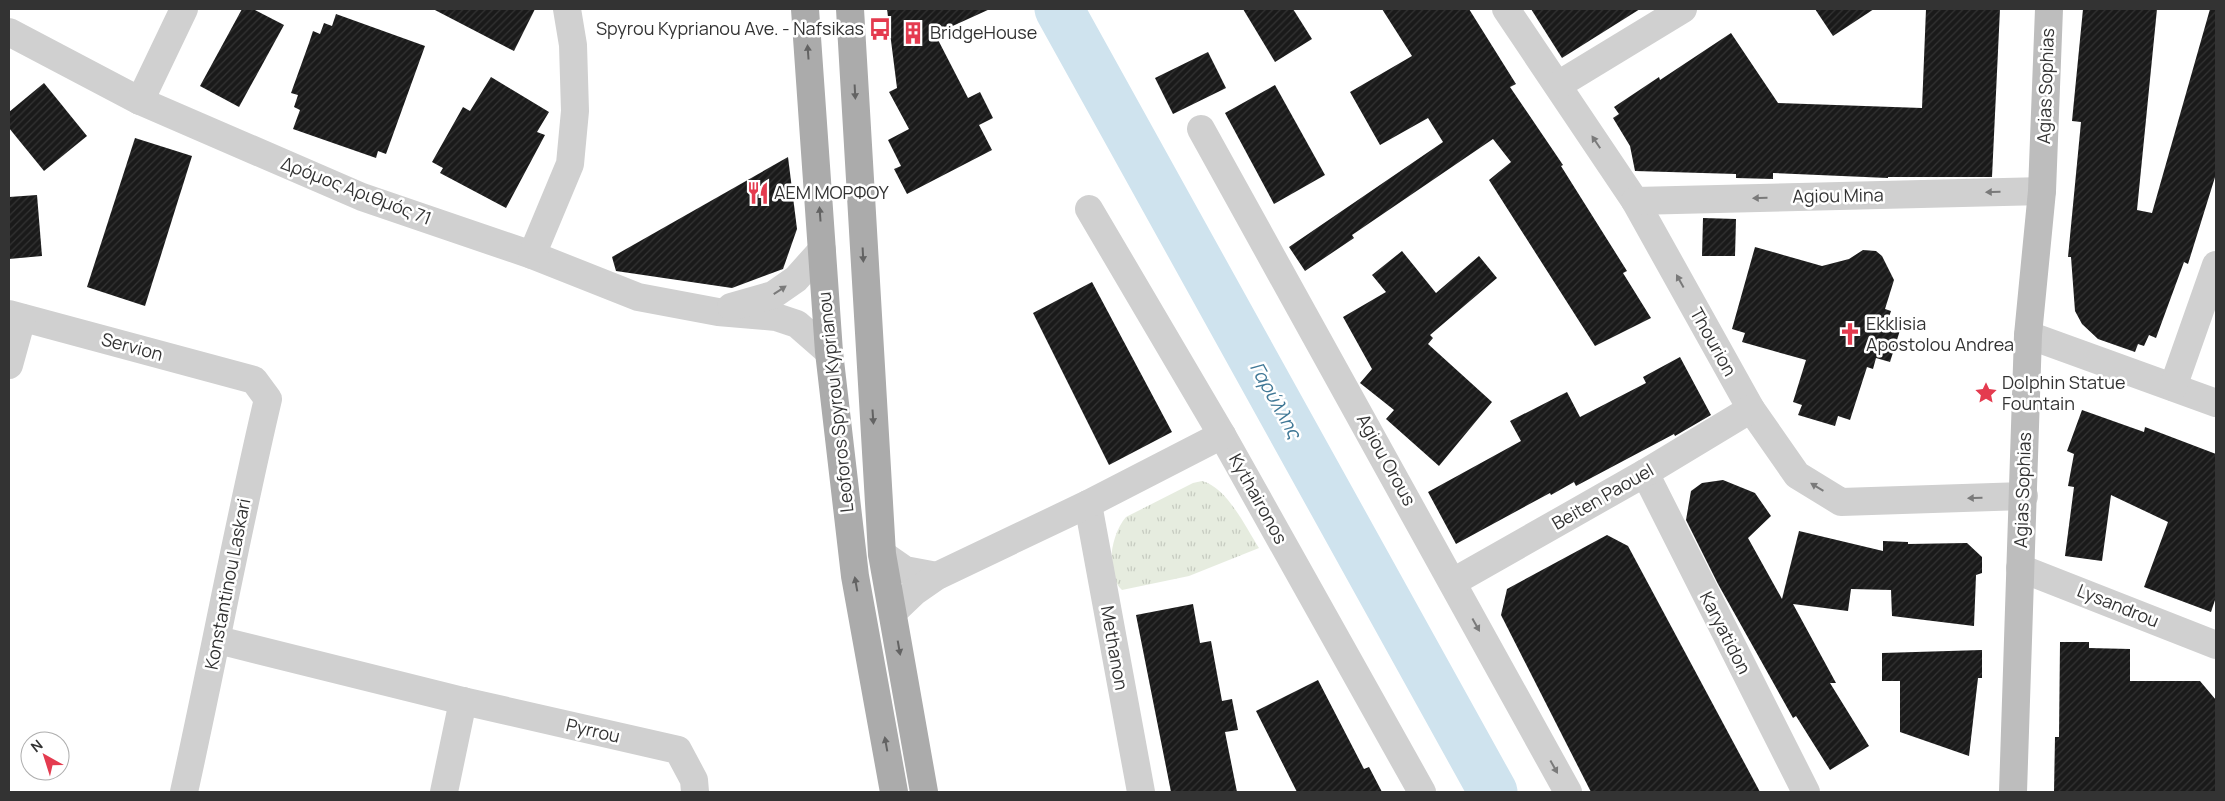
<svg xmlns="http://www.w3.org/2000/svg" width="2225" height="801" viewBox="0 0 2225 801" font-family="Manrope,sans-serif">
	<style>
		.park { fill: url(#park-tufts) }
		.lines { fill: none; stroke-linecap: round; stroke-linejoin: round }
		.river { stroke: #cfe3ee; stroke-width: 49 }
		.building { fill: url(#building-hatch) }
		.street { stroke: #d0d0d0; stroke-width: 28 }
		.secondary { stroke: #bdbdbd; stroke-width: 28 }
		.primary { stroke: #ababab; stroke-width: 28 }
		.oneway { fill: #636363 }
		.oneway2 { fill: #7a7a7a }
		.labels { text-anchor: middle; stroke-width: 5; stroke-linejoin: round; paint-order: stroke }
		.poi-label { font-size: 18px; fill: #333; stroke: #fff; text-anchor: start }
		.street-label { font-size: 18px; fill: #333; stroke: #fff }
		.water-label { font-size: 19px; font-style: italic; fill: #407896; stroke: #fff }
	</style>
	<defs>
		<pattern id="park-tufts" width="24" height="20" patternUnits="userSpaceOnUse" patternTransform="scale(1.25)"><rect width="24" height="20" fill="#e6ecdf"/><path d="M3 7l-1-3M5 7V3M7 7l1-3M15 17l-1-3M17 17v-4M19 17l1-3" fill="none" stroke="#c6cbc0"/></pattern>
		<pattern id="building-hatch" width="6" height="6" patternUnits="userSpaceOnUse" patternTransform="scale(1.25)"><rect width="6" height="6" fill="#1a1a1a"/><path d="M-1 1l2-2M0 6l6-6M5 7l2-2" fill="none" stroke="#333"/></pattern>
	</defs>
	<rect width="100%" height="100%" fill="#fff"/>
	<path class="park" d="M1202 481C1227 487 1246 528 1259 548L1189 576 1122 590C1104 574 1111 534 1126 517L1193 483Z"/>
	<g class="lines">
		<polyline class="river" points="1059,9 1493,792"/>
	</g>
	<g class="building">
		<polygon points="242,9 253,9 284,25 239,107 200,86"/>
		<polygon points="433,9 535,9 514,51"/>
		<polygon points="887,9 990,9 935,34 968,98 980,92 993,118 979,125 992,150 907,194 894,169 901,166 888,140 909,129 889,92 897,88"/>
		<polygon points="1243,9 1293,9 1312,39 1275,62"/>
		<polygon points="1382,9 1469,9 1516,84 1510,87 1563,165 1561,166 1627,271 1623,273 1651,318 1595,346 1489,180 1511,162 1493,139 1352,235 1354,238 1305,271 1289,247 1443,142 1428,118 1380,145 1350,92 1412,56"/>
		<polygon points="1531,9 1640,9 1562,58"/>
		<polygon points="1815,9 1874,9 1833,36"/>
		<polygon points="1926,9 2000,9 1992,177 1888,177 1888,178 1773,173 1773,179 1736,178 1736,174 1635,171 1630,146 1613,118 1619,114 1614,107 1659,77 1660,80 1731,33 1778,103 1922,108"/>
		<polygon points="2083,9 2157,9 2137,210 2152,213 2210,9 2216,9 2216,174 2188,264 2184,262 2156,338 2149,335 2144,346 2138,344 2135,352 2098,339 2082,324 2075,311 2071,257 2068,257 2081,122 2072,121"/>
		<polygon points="336,14 425,46 386,154 378,151 376,158 293,129 300,110 294,107 298,95 291,93 309,43 313,31 320,34 324,23 332,26"/>
		<polygon points="1208,52 1226,88 1173,114 1155,78"/>
		<polygon points="491,77 549,112 537,132 545,135 506,208 440,173 443,168 432,162 463,107 470,111"/>
		<polygon points="44,83 87,136 44,171 9,128 9,112"/>
		<polygon points="1275,85 1325,175 1274,204 1225,113"/>
		<polygon points="135,138 192,156 145,306 87,287"/>
		<polygon points="788,157 797,229 783,269 732,288 616,271 612,257"/>
		<polygon points="37,195 42,256 9,259 9,197"/>
		<polygon points="1703,218 1736,219 1735,256 1702,256"/>
		<polygon points="1755,247 1822,266 1849,259 1863,250 1876,251 1882,256 1894,280 1885,309 1891,311 1888,320 1902,324 1890,362 1876,358 1873,369 1867,367 1850,420 1838,416 1835,426 1798,415 1802,405 1793,402 1806,360 1742,342 1745,333 1732,329"/>
		<polygon points="1402,251 1436,293 1479,256 1497,278 1430,335 1433,338 1428,344 1492,402 1439,466 1386,419 1394,410 1360,383 1372,369 1343,317 1386,292 1372,275"/>
		<polygon points="1092,282 1172,432 1109,465 1033,313"/>
		<polygon points="1680,357 1711,415 1675,436 1674,434 1576,486 1574,482 1551,495 1550,493 1456,544 1428,492 1521,441 1510,421 1567,392 1580,417 1646,383 1643,377"/>
		<polygon points="2082,410 2144,432 2145,427 2216,454 2216,597 2211,612 2144,587 2168,522 2111,495 2102,561 2065,556 2074,487 2068,486 2074,454 2067,451"/>
		<polygon points="1723,480 1755,493 1771,516 1748,538 1782,599 1799,531 1883,551 1883,541 1908,542 1908,544 1967,543 1982,557 1982,573 1976,575 1974,626 1892,616 1891,590 1851,589 1848,611 1793,604 1836,683 1830,683 1869,746 1830,770 1796,716 1793,718 1718,584 1686,520 1691,491 1702,483"/>
		<polygon points="1607,535 1628,546 1760,792 1591,792 1501,615 1507,589"/>
		<polygon points="1193,604 1200,643 1211,641 1222,701 1232,699 1238,730 1225,732 1237,792 1171,792 1136,615"/>
		<polygon points="2060,642 2089,642 2089,648 2130,649 2130,681 2200,681 2216,700 2216,792 2054,792 2055,737 2059,737"/>
		<polygon points="1982,650 1982,678 1978,678 1969,756 1900,732 1900,681 1882,681 1882,653"/>
		<polygon points="1318,680 1364,769 1369,767 1382,792 1297,792 1256,711"/>
	</g>
	<g class="lines">
		<g class="street">
			<polyline points="1506,9 1635,201 1751,409 1797,475 1841,502 2024,496"/>
			<polyline points="9,32 140,101 362,197 532,255 638,297 718,312 776,317 797,324 829,352"/>
			<polyline points="1558,85 1683,9"/>
			<polyline points="140,101 184,9"/>
			<polyline points="1201,129 1568,792"/>
			<polyline points="1635,201 2042,191"/>
			<polyline points="1089,209 1222,435 1422,792"/>
			<polyline points="532,255 570,164 575,111 573,45 567,9"/>
			<polyline points="731,307 773,295 796,279 822,250"/>
			<path d="M9 314 254 380 268 399C237 530 213 661 184 792"/>
			<polyline points="2028,335 2216,403"/>
			<polyline points="9,365 22,318"/>
			<polyline points="2173,387 2216,265"/>
			<polyline points="1645,473 1806,792"/>
			<polyline points="1088,504 1141,792"/>
			<polyline points="882,554 905,570 937,576"/>
			<polyline points="2020,568 2216,645"/>
			<polyline points="1453,582 1645,473 1751,409"/>
			<polyline points="893,612 914,592 937,576 1088,504 1222,435"/>
			<polyline points="218,640 463,701 678,750 694,780 695,792"/>
			<polyline points="444,792 463,701"/>
		</g>
		<polyline class="secondary" points="2013,792 2028,335 2042,191 2049,9"/>
		<g class="primary">
			<polyline points="805,9 829,352 855,576 894,792"/>
			<polyline points="850,9 882,554 924,792"/>
		</g>
	</g>
	<defs><path id="oneway-solid" d="M-6-.8H1V-3.2L6.5 0L1 3.2V.8H-6Z" transform="scale(1.25)"/></defs>
	<g class="oneway">
		<use href="#oneway-solid" transform="translate(808 52) rotate(-94)"/>
		<use href="#oneway-solid" transform="translate(855 92) rotate(87)"/>
		<use href="#oneway-solid" transform="translate(820 214) rotate(-94)"/>
		<use href="#oneway-solid" transform="translate(863 255) rotate(87)"/>
		<use href="#oneway-solid" transform="translate(873 417) rotate(86)"/>
		<use href="#oneway-solid" transform="translate(856 584) rotate(-100)"/>
		<use href="#oneway-solid" transform="translate(899 648) rotate(80)"/>
		<use href="#oneway-solid" transform="translate(886 744) rotate(-100)"/>
	</g>
	<g class="oneway2">
		<use href="#oneway-solid" transform="translate(1596 142) rotate(-124)"/>
		<use href="#oneway-solid" transform="translate(1993 192) rotate(179)"/>
		<use href="#oneway-solid" transform="translate(1760 198) rotate(179)"/>
		<use href="#oneway-solid" transform="translate(1680 281) rotate(-119)"/>
		<use href="#oneway-solid" transform="translate(780 290) rotate(-33)"/>
		<use href="#oneway-solid" transform="translate(1817 487) rotate(-149)"/>
		<use href="#oneway-solid" transform="translate(1975 498) rotate(178)"/>
		<use href="#oneway-solid" transform="translate(1476 625) rotate(61)"/>
		<use href="#oneway-solid" transform="translate(1554 767) rotate(61)"/>
	</g>
	<defs>
		<symbol id="bus-bare" viewBox="-9 -9 18 18"><path d="M-5-6H5V4H4V6H2V4H-2V6H-4V4H-5ZM-3.5-4V0h7V-4ZM-3.5 1.2v1.5H-2V1.2ZM2 1.2v1.5H3.5V1.2Z" fill="#e43b4f" stroke="#fff" stroke-width="2.5" paint-order="stroke"/></symbol>
		<symbol id="building-bare" viewBox="-9 -9 18 18"><path d="M-4-6H4V6H1V3H-1V6H-4ZM-2.5-4.3h1.7v1.8h-1.7ZM.8-4.3h1.7v1.8H.8ZM-2.5-1h1.7V.8h-1.7ZM.8-1h1.7V.8H.8Z" fill="#e43b4f" stroke="#fff" stroke-width="2.5" paint-order="stroke"/></symbol>
		<symbol id="restaurant-bare" viewBox="-9 -9 18 18"><path d="M-5-6h1v4h1v-4h1v4h1v-4h1v5L-1.5 .5V6h-2V.5L-5-1ZM5-6V6H3V1.5H1.5Q1.5-4 5-6Z" fill="#e43b4f" stroke="#fff" stroke-width="2.5" paint-order="stroke"/></symbol>
		<symbol id="church-bare" viewBox="-9 -9 18 18"><path d="M-1.2-6h2.4v3.5h3.3v2.4h-3.3V6h-2.4V-.1h-3.3v-2.4h3.3Z" fill="#e43b4f" stroke="#fff" stroke-width="2.5" paint-order="stroke"/></symbol>
		<symbol id="sight-bare" viewBox="-9 -9 18 18"><path d="M0-6L1.8-2.2L6-1.7L2.9 1.2L3.7 5.4L0 3.3L-3.7 5.4L-2.9 1.2L-6-1.7L-1.8-2.2Z" fill="#e43b4f" stroke="#fff" stroke-width="2.5" paint-order="stroke"/></symbol>
	</defs>
	<g fill-rule="evenodd">
		<use href="#bus-bare" x="864" y="13" width="32" height="32"/>
		<use href="#building-bare" x="897" y="17" width="32" height="32"/>
		<use href="#restaurant-bare" x="742" y="177" width="32" height="32"/>
		<use href="#church-bare" x="1834" y="318" width="32" height="32"/>
		<use href="#sight-bare" x="1970" y="377" width="32" height="32"/>
	</g>
	<g class="labels">
		<g class="poi-label">
			<text x="864" y="35" text-anchor="end">Spyrou Kyprianou Ave. - Nafsikas</text>
			<text x="930" y="39">BridgeHouse</text>
			<text x="774" y="199">ΑΕΜ ΜΟΡΦΟΥ</text>
			<text x="1866" y="330">Ekklisia<tspan x="1866" dy="21">Apostolou Andrea</tspan></text>
			<text x="2002" y="389">Dolphin Statue<tspan x="2002" dy="21">Fountain</tspan></text>
		</g>
		<g class="street-label">
			<text transform="translate(2046 86) rotate(-88)" y="6">Agias Sophias</text>
			<text transform="translate(356 191) rotate(21)" y="6">Δρόμος Αριθμός 71</text>
			<text transform="translate(1838 196) rotate(-1)" y="6">Agiou Mina</text>
			<text transform="translate(1713 342) rotate(61)" y="6">Thourion</text>
			<text transform="translate(132 347) rotate(15)" y="6">Servion</text>
			<text transform="translate(836 402) rotate(-96)" y="6">Leoforos Spyrou Kyprianou</text>
			<text transform="translate(1386 460) rotate(61)" y="6">Agiou Orous</text>
			<text transform="translate(2023 490) rotate(-88)" y="6">Agias Sophias</text>
			<text transform="translate(1603 497) rotate(-30)" y="6">Beiten Paouel</text>
			<text transform="translate(1258 499) rotate(61)" y="6">Kythaironos</text>
			<text transform="translate(228 584) rotate(-79)" y="6">Konstantinou Laskari</text>
			<text transform="translate(2118 606) rotate(22)" y="6">Lysandrou</text>
			<text transform="translate(1725 633) rotate(63)" y="6">Karyatidon</text>
			<text transform="translate(1114 648) rotate(80)" y="6">Methanon</text>
			<text transform="translate(593 731) rotate(13)" y="6">Pyrrou</text>
		</g>
		<g class="water-label">
			<text transform="translate(1276 400) rotate(61)" y="7">Γαρύλλης</text>
		</g>
	</g>
	<rect width="2225" height="801" fill="none" stroke="#333333" stroke-width="20"/>
	<g transform="translate(45 756) rotate(321)"><circle r="24" fill="#ffffff" stroke="#adadad"/>
	<path d="M0-4L9 19L0 12L-9 19Z" fill="#e43b4f"/>
	<text y="-8" font-size="14" font-weight="bold" text-anchor="middle" fill="#333333">N</text>
	</g>
</svg>
